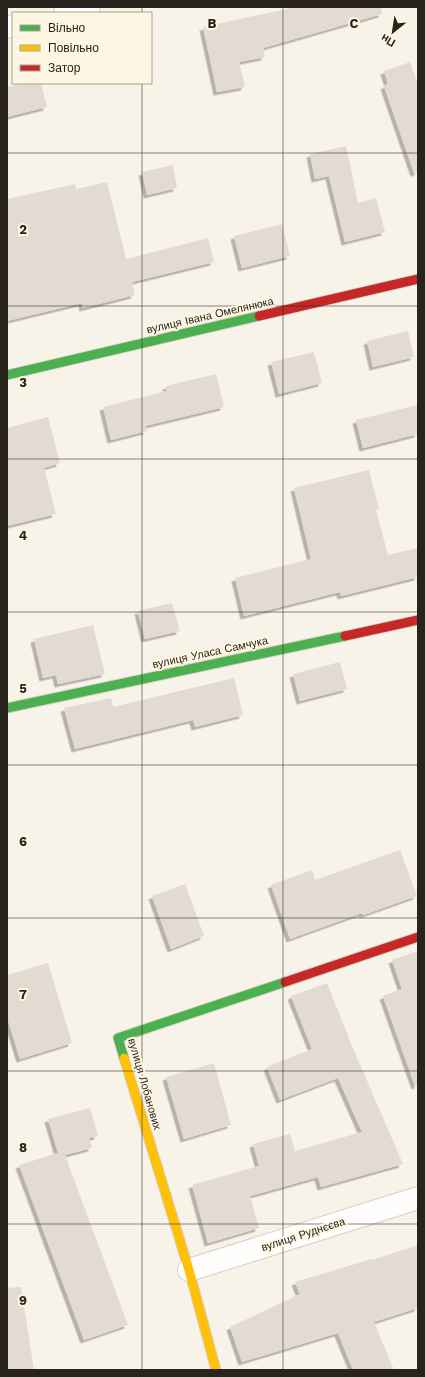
<svg xmlns="http://www.w3.org/2000/svg" width="425" height="1377" viewBox="0 0 425 1377" font-family="'Work Sans',sans-serif">
	<style>
		.building { fill: #e3dad2; filter: url(#shadow) }
		.lines { fill: none; stroke-linecap: round; stroke-linejoin: round }
		.street-casing { stroke: #d5d1c8; stroke-width: 24 }
		.fast-casing { stroke: #d5d1c8; stroke-width: 11 }
		.slow-casing { stroke: #d5d1c8; stroke-width: 11 }
		.jam-casing { stroke: #d5d1c8; stroke-width: 11 }
		.street { stroke: #fefdfc; stroke-width: 22 }
		.fast { stroke: #4caf50; stroke-width: 9 }
		.slow { stroke: #ffc107; stroke-width: 9 }
		.jam { stroke: #c62828; stroke-width: 9 }
		.grid { fill: none; stroke: #28241b; stroke-width: 1; stroke-opacity: 0.55 }
		.labels { text-anchor: middle; stroke-width: 4; stroke-linejoin: round; paint-order: stroke }
		.street-label { font-size: 11px; fill: #28241b; stroke: #fef6e2 }
		.grid-label { font-size: 13px; text-anchor: middle; font-weight: bold; fill: #28241b; stroke: #fef6e2; stroke-width: 4; stroke-linejoin: round; paint-order: stroke }
	</style>
	<defs>
		<filter id="shadow"><feDropShadow dx="-3.5" dy="3.5" stdDeviation="0" flood-color="#0004"/></filter>
	</defs>
	<rect width="100%" height="100%" fill="#f8f3e8"/>
	<g class="building">
		<polygon points="296,7 381,7 382,14 263,48 265,57 239,62 245,87 217,92 203,27"/>
		<polygon points="410,62 418,85 418,172 414,173 384,86 388,84 384,71"/>
		<polygon points="24,83 41,83 47,107 7,117 7,87"/>
		<polygon points="346,146 358,203 376,198 385,232 345,242 329,176 315,179 310,154"/>
		<polygon points="173,165 177,188 147,195 142,172"/>
		<polygon points="107,182 126,259 208,238 214,262 132,282 135,295 83,308 82,303 7,321 7,199 75,184 76,189"/>
		<polygon points="282,224 290,256 242,268 234,236"/>
		<polygon points="408,331 414,357 373,367 367,341"/>
		<polygon points="314,352 322,383 279,394 271,362"/>
		<polygon points="216,374 224,407 145,426 147,431 111,440 103,407 167,391 166,386"/>
		<polygon points="418,405 418,434 363,448 356,420"/>
		<polygon points="48,417 60,463 44,468 56,514 7,526 7,428"/>
		<polygon points="369,470 379,509 376,510 388,555 418,548 418,577 341,596 340,592 244,616 235,578 311,559 294,488"/>
		<polygon points="172,603 180,631 145,639 138,611"/>
		<polygon points="93,625 105,674 58,684 56,675 43,678 34,639"/>
		<polygon points="340,662 347,689 300,701 293,674"/>
		<polygon points="234,678 243,715 195,727 193,720 75,749 64,708 111,698 113,707"/>
		<polygon points="400,850 417,896 363,915 362,913 290,939 271,885 312,870 315,880"/>
		<polygon points="185,884 204,936 171,949 152,896"/>
		<polygon points="418,951 418,1085 415,1086 383,996 402,989 392,960"/>
		<polygon points="48,963 72,1043 20,1059 7,1017 7,975"/>
		<polygon points="327,983 352,1046 403,1164 321,1187 318,1177 250,1196 259,1228 208,1243 192,1185 259,1166 253,1144 290,1134 295,1151 362,1132 338,1078 280,1100 267,1067 312,1049 291,996"/>
		<polygon points="214,1063 231,1125 184,1139 166,1077"/>
		<polygon points="90,1108 98,1136 89,1138 92,1148 65,1155 128,1325 84,1340 19,1165 58,1153 48,1119"/>
		<polygon points="418,1245 418,1308 374,1322 394,1370 353,1370 338,1333 242,1362 230,1327 300,1294 295,1282 372,1259 372,1260"/>
		<polygon points="21,1287 34,1370 9,1370 7,1354 7,1288"/>
	</g>
	<g class="lines">
		<defs>
			<g id="street">
				<polyline points="65,13 89,7"/>
				<polyline points="7,27 13,26"/>
				<polyline points="189,1270 418,1198"/>
			</g>
			<g id="fast">
				<polyline points="7,375 259,316"/>
				<polyline points="7,708 345,636"/>
				<polyline points="124,1058 118,1038 285,982"/>
			</g>
			<polyline id="slow" points="124,1058 189,1270 216,1370"/>
			<g id="jam">
				<polyline points="259,316 418,279"/>
				<polyline points="345,636 418,620"/>
				<polyline points="285,982 418,937"/>
			</g>
		</defs>
		<use href="#street" class="street-casing"/>
		<use href="#fast" class="fast-casing"/>
		<use href="#slow" class="slow-casing"/>
		<use href="#jam" class="jam-casing"/>
		<use href="#street" class="street"/>
		<use href="#fast" class="fast"/>
		<use href="#slow" class="slow"/>
		<use href="#jam" class="jam"/>
	</g>
	<path class="grid" d="M142 7V13M283 7V1370M142 83V1370M7 153H418M7 306H418M7 459H418M7 612H418M7 765H418M7 918H418M7 1071H418M7 1224H418"/>
	<g class="labels">
		<g class="street-label">
			<text transform="translate(210 315) rotate(-13)" y="4">вулиця Івана Омелянюка</text>
			<text transform="translate(210 652) rotate(-12)" y="4">вулиця Уласа Самчука</text>
			<text transform="translate(145 1084) rotate(74)" y="4">вулиця Лобанових</text>
			<text transform="translate(303 1234) rotate(-18)" y="4">вулиця Руднєєва</text>
		</g>
	</g>
	<g class="grid-label">
		<text x="212" y="28">B</text>
		<text x="354" y="28">C</text>
		<text x="23" y="234">2</text>
		<text x="23" y="387">3</text>
		<text x="23" y="540">4</text>
		<text x="23" y="693">5</text>
		<text x="23" y="846">6</text>
		<text x="23" y="999">7</text>
		<text x="23" y="1152">8</text>
		<text x="23" y="1305">9</text>
	</g>
	<rect width="425" height="1377" fill="none" stroke="#28241b" stroke-width="16"/>
	<rect x="12" y="12" width="140" height="72" fill="#fef6e2" stroke="#a8a292"/>
	<rect x="20" y="25" width="20" height="6" fill="#4caf50" stroke="#a8a292"/>
	<text x="48" y="32" font-size="12" fill="#28241b">Вільно</text>
	<rect x="20" y="45" width="20" height="6" fill="#ffc107" stroke="#a8a292"/>
	<text x="48" y="52" font-size="12" fill="#28241b">Повільно</text>
	<rect x="20" y="65" width="20" height="6" fill="#c62828" stroke="#a8a292"/>
	<text x="48" y="72" font-size="12" fill="#28241b">Затор</text>
	<g transform="translate(393 32) rotate(210)" stroke="#fef6e2" stroke-width="3" paint-order="stroke">
	<path d="M0-3L7 15L0 10L-7 15Z" fill="#28241b"/>
	<text y="-6" font-size="11" font-weight="bold" text-anchor="middle" fill="#28241b">Пн</text>
	</g>
</svg>
